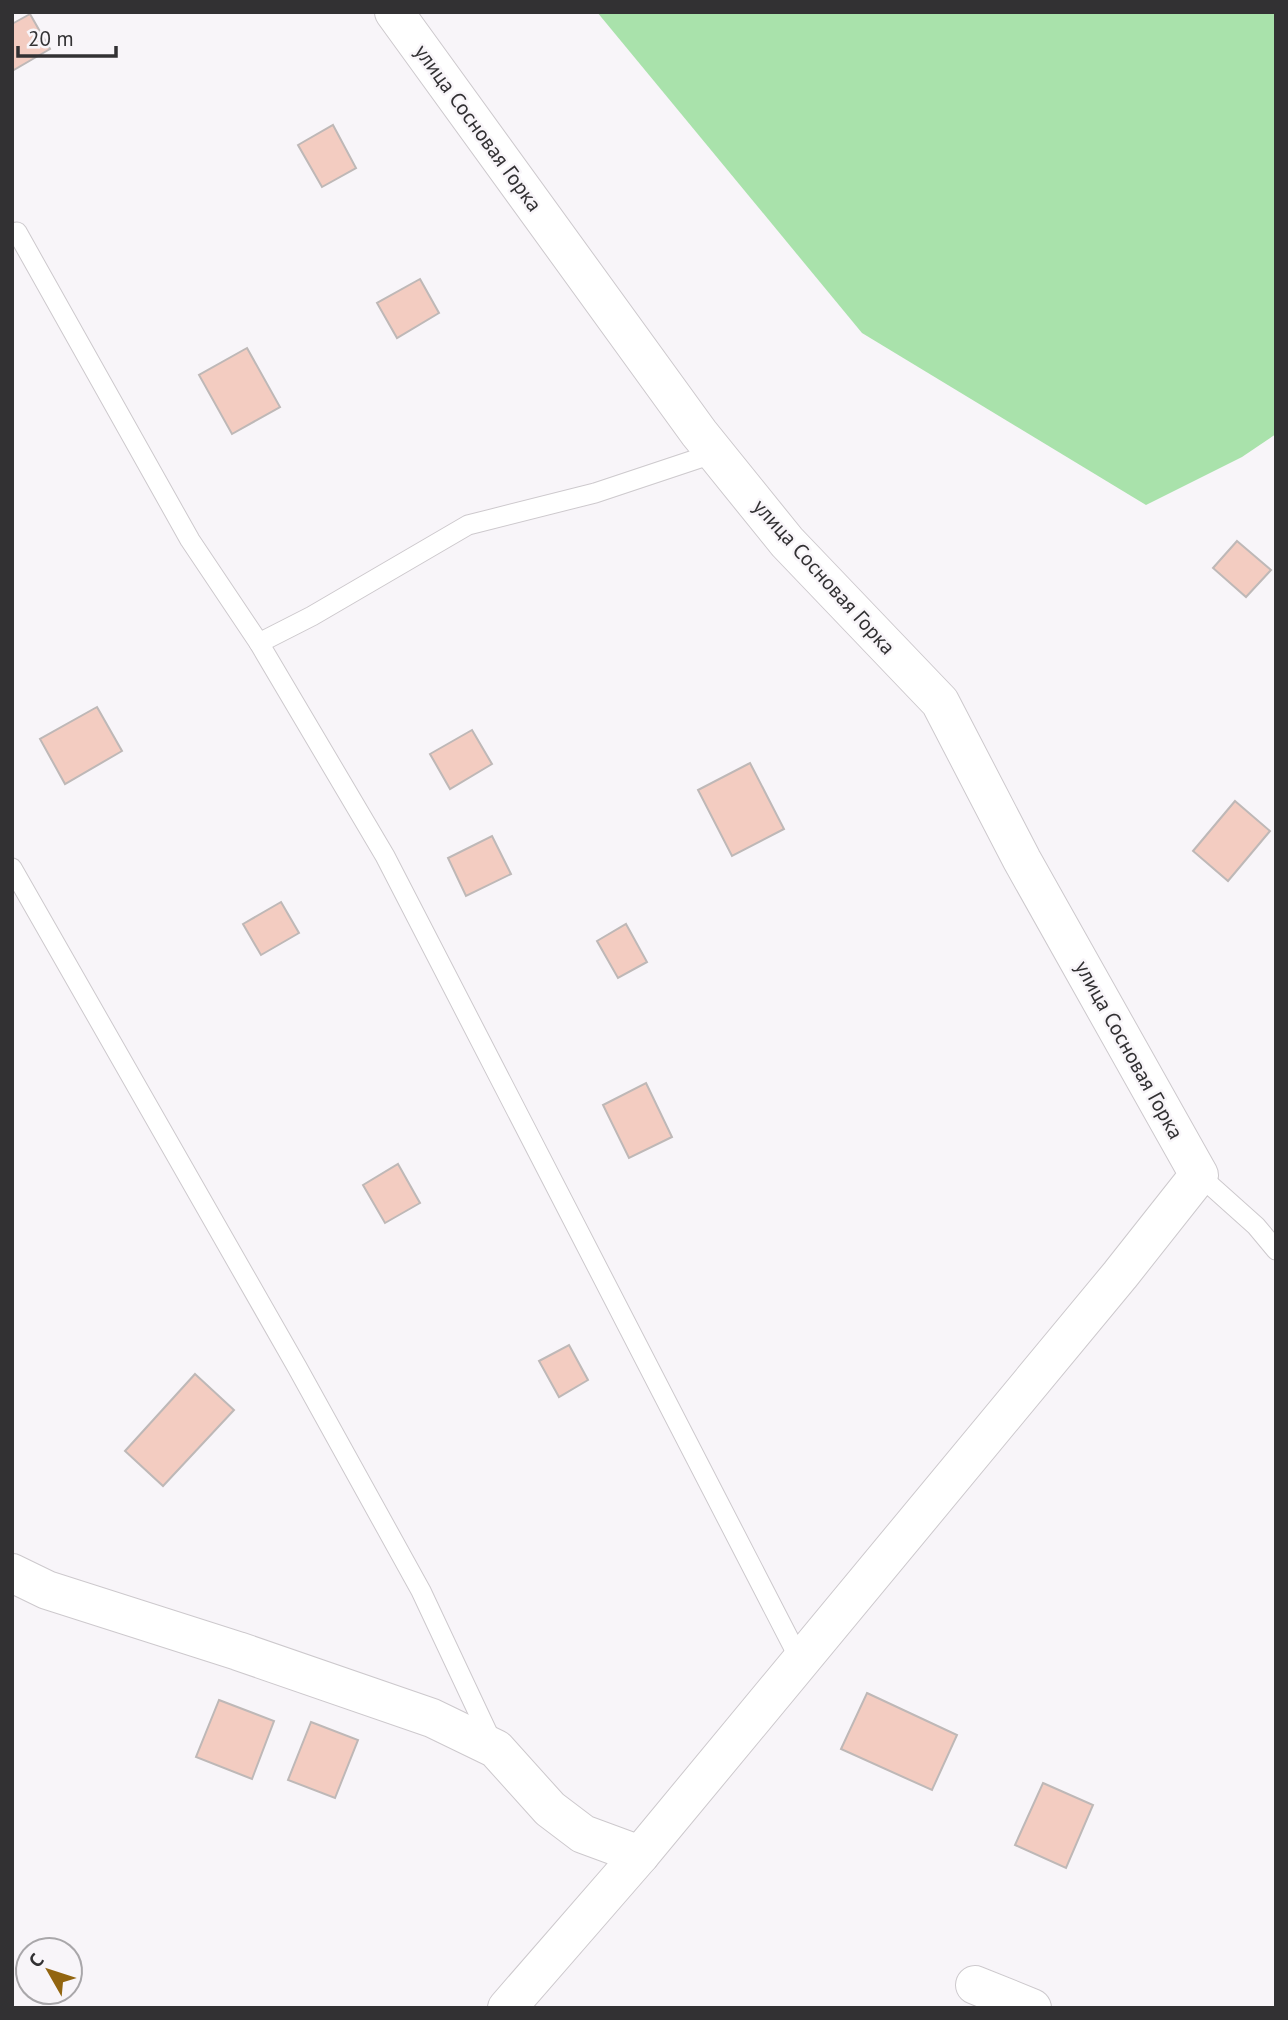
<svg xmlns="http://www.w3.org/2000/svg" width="1288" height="2020" viewBox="0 0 1288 2020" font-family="'PT Sans',sans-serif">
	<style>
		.green { fill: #a9e2ab }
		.building { fill: #f3ccc1; stroke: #beb8b7; stroke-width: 2 }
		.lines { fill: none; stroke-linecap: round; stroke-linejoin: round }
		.lane-casing { stroke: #cdc9cd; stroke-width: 21 }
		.street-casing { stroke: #cdc9cd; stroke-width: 40 }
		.lane { stroke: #fff; stroke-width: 19 }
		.street { stroke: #fff; stroke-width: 38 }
		.labels { text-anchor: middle; stroke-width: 5; stroke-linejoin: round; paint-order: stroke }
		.street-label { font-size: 21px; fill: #323133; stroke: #f8f5f9 }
	</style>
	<rect width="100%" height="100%" fill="#f8f5f9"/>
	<polygon class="green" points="597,12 1276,12 1276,434 1242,457 1146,505 862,333"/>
	<g class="building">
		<polygon points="30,14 50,49 12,71 12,24"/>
		<polygon points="333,125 356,168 322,187 298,145"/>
		<polygon points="420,279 439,313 397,338 377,303"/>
		<polygon points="247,348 280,407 232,434 199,375"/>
		<polygon points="1237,541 1271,570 1246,597 1213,568"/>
		<polygon points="97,707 122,751 65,784 40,739"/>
		<polygon points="472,730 492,764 450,789 430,754"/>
		<polygon points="750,763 784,829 732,856 698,790"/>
		<polygon points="1235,801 1270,831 1228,881 1193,851"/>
		<polygon points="492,836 511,874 466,896 448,858"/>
		<polygon points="281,902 299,933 261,955 243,924"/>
		<polygon points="626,924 647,962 618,978 597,941"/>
		<polygon points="646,1083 672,1137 629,1158 603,1105"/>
		<polygon points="398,1164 420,1203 385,1223 363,1185"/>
		<polygon points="569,1345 588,1380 559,1397 539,1361"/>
		<polygon points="195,1374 234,1410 163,1486 125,1451"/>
		<polygon points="867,1693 957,1735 932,1790 841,1749"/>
		<polygon points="219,1700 274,1721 252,1779 196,1757"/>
		<polygon points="311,1722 358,1740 335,1798 288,1780"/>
		<polygon points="1043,1783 1093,1805 1066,1868 1015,1845"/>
	</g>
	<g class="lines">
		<defs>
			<g id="lane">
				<polyline points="17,232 190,540 259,643 312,616 468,525 595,493 715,453"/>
				<polyline points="259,643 385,856 801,1662"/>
				<polyline points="12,868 297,1367 421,1591 492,1742"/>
				<polyline points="1199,1175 1256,1226 1276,1250"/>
			</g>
			<g id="street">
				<polyline points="394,12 699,433 787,542 940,702 1022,860 1199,1175 1120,1275 640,1855 507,2008"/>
				<polyline points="12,1573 47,1590 238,1651 432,1718 496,1749 550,1809 583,1834 640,1855"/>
				<polyline points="975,1985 1032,2008"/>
			</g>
		</defs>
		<use href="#lane" class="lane-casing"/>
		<use href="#street" class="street-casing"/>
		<use href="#lane" class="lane"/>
		<use href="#street" class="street"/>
	</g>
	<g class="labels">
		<g class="street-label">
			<text transform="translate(478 128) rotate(54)" y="7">улица Сосновая Горка</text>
			<text transform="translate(824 577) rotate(48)" y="7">улица Сосновая Горка</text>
			<text transform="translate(1129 1050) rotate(61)" y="7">улица Сосновая Горка</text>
		</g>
	</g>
	<rect width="1288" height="2020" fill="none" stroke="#323133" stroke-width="28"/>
	<g transform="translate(49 1971) rotate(309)"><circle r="33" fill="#f8f5f9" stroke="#a9a7aa" stroke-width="2"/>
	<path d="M0-5L12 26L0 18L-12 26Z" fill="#926510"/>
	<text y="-10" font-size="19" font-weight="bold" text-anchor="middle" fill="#323133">С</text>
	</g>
	<path d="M18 46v10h98v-10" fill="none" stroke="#323133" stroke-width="3.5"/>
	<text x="28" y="46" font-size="21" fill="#323133" stroke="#f8f5f9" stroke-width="5" paint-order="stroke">20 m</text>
</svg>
